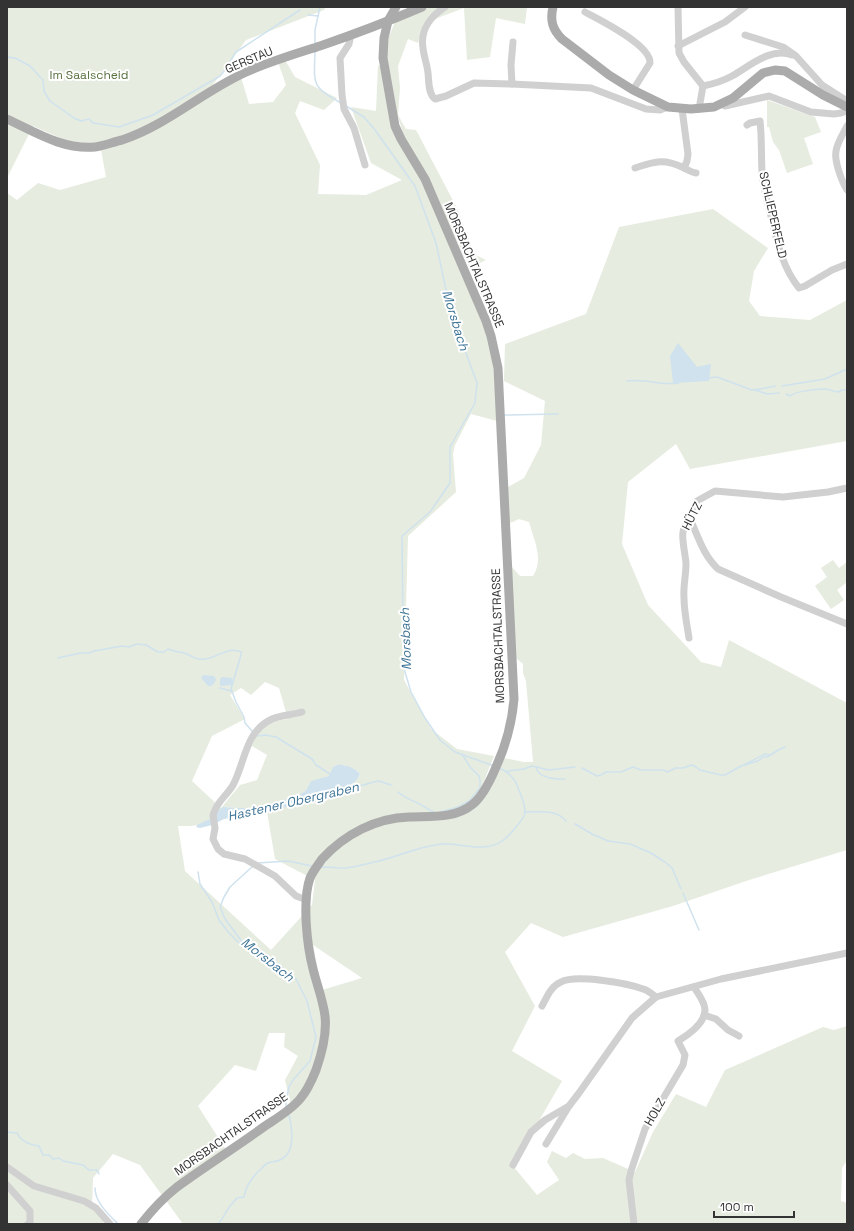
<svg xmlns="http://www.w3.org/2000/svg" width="854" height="1231" viewBox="0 0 854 1231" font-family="'Space Grotesk',sans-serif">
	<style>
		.green { fill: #e6ecdf; fill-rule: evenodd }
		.water { fill: #cfe2ee }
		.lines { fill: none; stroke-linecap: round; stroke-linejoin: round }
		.stream { stroke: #cfe2ee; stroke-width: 1.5 }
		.minor { stroke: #d0d0d0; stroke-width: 7 }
		.major { stroke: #ababab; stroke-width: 9 }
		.labels { text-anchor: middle; stroke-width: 4; stroke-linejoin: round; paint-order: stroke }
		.street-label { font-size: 12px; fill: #333; stroke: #fff }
		.park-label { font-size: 12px; fill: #56703f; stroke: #fff }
		.water-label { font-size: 13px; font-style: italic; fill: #3f7597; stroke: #fff }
	</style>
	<rect width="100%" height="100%" fill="#fff"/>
	<g class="green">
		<path d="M7 7H326L324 10 246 40 212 86 241 77 249 104 273 102 286 85 278 62 285 60 295 77 337 98 324 110 300 101 295 113 320 165 318 194 366 195 402 180 371 163 351 107 376 111 378 65 381 67 391 125 419 173 486 332 493 358 497 421 471 414 455 445 453 454 456 492 408 536 404 680 431 729 457 749 494 756 482 786 491 789 494 779 504 758 524 762H533L526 681 523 673V664L515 657 511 566 520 576H533C544 559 534 540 529 522L519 519 513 522 508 523V487L524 478 541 445 545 401 504 381 505 344 586 314 619 227 713 209 768 248 754 271 749 301 760 316 810 320 847 300V441L690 469 676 444 628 482 622 544 648 605 701 662 721 667 729 640 847 703V850L749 880 673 906 563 937 531 923 505 952 535 1006 512 1051 562 1081 513 1166 537 1195 559 1180 547 1162 552 1151 566 1158 573 1153 585 1159 603 1158 635 1172 653 1132 676 1094 706 1107 725 1070 823 1027 834 1030 847 1026V1160L842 1168 841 1201 847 1203V1224H183L140 1165 113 1154 93 1178 92 1207 104 1220 103 1224H7V193L17 200 38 183 60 190 106 177 100 144H74L33 126 7 178ZM265 682 279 688 288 719C267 722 260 725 252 746L267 755 257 780 240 785 221 808 192 781 212 736 245 719 230 695 241 688 251 695ZM344 765 357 771 360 774C356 786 340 789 329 792L328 796C309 803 286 803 269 812H267L275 859 315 880 312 905 271 950 185 871 178 826C193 826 201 827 215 816 218 813 219 809 223 807L260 809 275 806C281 797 300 799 307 789 309 787 309 785 310 783L329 776 334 766ZM313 945 362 978 322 990ZM269 1033H285L284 1047 298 1056 285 1080 292 1110 230 1156 198 1106 235 1065 256 1071Z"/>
		<polygon points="429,7 527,7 525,24 496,18 490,57 467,60 464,8 424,23 418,43 408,39 398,66 400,88 398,115 406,129 416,130 458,210 474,254 486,260 469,268 426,172 406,142 396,111 385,46 395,22"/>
		<polygon points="767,100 815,117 821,132 804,138 813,164 787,173 779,150 773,142 769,127 767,127"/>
		<polygon points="833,560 839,568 847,562 847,582 837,590 844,600 831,609 815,586 827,577 821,568"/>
	</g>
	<g class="water">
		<polygon points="678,343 697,367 711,364 709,381 673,383 670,356"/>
		<path d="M203 675 214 676 216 679C215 683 212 687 208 686L201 678Z"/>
		<polygon points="222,677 232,678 233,683 231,685 221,686 220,685 220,679"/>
		<path d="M337 765C345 764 355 768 360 774 355 787 340 789 329 792L328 796 289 806 268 813H260L224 819 212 825 200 828 196 827 197 825 212 818 221 808 223 807 260 809 275 806C279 798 299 798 306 790 308 788 309 784 311 781L329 776 333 767Z"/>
	</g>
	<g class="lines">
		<g class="stream">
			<polyline points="308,15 318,16"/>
			<polyline points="315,45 315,30 320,7"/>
			<path d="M315 52C314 84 311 87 341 103"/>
			<polyline points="7,57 15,58 30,66 43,80 44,91 50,101 74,118 81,121 89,119 93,123 119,127 153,115 220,76 225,70 236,52 300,10"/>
			<polyline points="346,106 364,117 375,130 415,186 436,243 451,313 477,383 475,403 450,447 450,483 430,512 402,536 403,628 405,672 411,692 425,718 440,740 455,752 494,766"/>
			<polyline points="708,378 717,377 752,390 761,389 775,386"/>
			<path d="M627 381C644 378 661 386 679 383"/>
			<polyline points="782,386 825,379 847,369"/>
			<polyline points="755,390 767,394 779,393"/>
			<path d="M786 394 790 396C796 391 817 389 825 389 830 389 834 392 838 392L842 390H847"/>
			<polyline points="504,415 558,414"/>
			<path d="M58 658 80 653H89L94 651 122 646 129 647 137 644 146 645 158 652H164L168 649C173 651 179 652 184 653 191 655 196 661 205 659 216 658 229 646 241 652V655L231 689 236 702 244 717 245 723 252 731"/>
			<polyline points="220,688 231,691"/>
			<polyline points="258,736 265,735 276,737 312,759 316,765 330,774 330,776"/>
			<polyline points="744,765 765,754 769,755"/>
			<path d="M536 767C538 779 556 779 565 779"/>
			<polyline points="582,768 597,776 601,775 606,772 621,772 633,767 641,770 664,770 667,772 676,768 683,768 692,765 696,767 700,770 721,775 725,775 741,766 758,761 763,757 767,757 780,749 785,747"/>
			<polyline points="507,771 524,769 532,766 549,770 575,767"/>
			<path d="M398 792C407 800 414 800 423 806 427 808 429 811 434 812"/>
			<polyline points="328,795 374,782 379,781 391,785"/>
			<polyline points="440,812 458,807 469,801 480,788 480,780 479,776 470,767 462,754"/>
			<path d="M525 812C538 812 557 809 566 821"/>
			<polyline points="575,824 592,834 608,841 630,844 651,853 665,862 672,868 681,889"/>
			<polyline points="258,863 288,861 312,866"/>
			<polyline points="253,866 230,887 224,897 220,907 225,919 243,943 272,959 296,979 307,1001 316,1037 310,1061 293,1080 289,1087 286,1100 286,1108"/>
			<path d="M321 867C329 867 338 868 346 868 360 866 379 861 393 857 409 852 426 845 443 844 461 843 486 853 502 841 508 837 521 822 524 816 526 810 524 803 522 798 517 784 514 774 499 768"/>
			<polyline points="198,872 200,884 212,902 219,920 229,933 240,944 243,943"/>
			<polyline points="683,893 699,930"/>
			<path d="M7 1132 17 1133C21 1141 30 1145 39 1146L43 1155H49L53 1159 59 1158 63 1161 83 1165 89 1170H97L99 1174"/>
			<path d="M95 1188C95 1202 108 1214 118 1224"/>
			<path d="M218 1224C223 1219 224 1215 228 1209 230 1205 234 1202 237 1198L244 1197C246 1185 252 1177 261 1169 263 1167 265 1164 268 1163 272 1161 276 1162 280 1160 296 1153 292 1128 289 1115"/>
		</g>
		<g class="minor">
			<path d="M445 7C431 16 420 30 423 48 424 57 427 64 428 73 429 81 428 94 435 99L446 96 474 83 512 84 591 88 646 109 660 110 668 107"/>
			<polyline points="678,7 679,53 684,62 703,86 699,109"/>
			<path d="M585 12C600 20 651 45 650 63L633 90"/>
			<polyline points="351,35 349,44 340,58 342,95 344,109 354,128 365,165"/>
			<polyline points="745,35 783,47 796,56 822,85 847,101"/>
			<polyline points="678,46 725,22 745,7"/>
			<polyline points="512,84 511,65 513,42"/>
			<path d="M703 86C713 84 723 81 732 76 750 66 770 47 792 55"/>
			<polyline points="722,104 725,106 769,96 811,112 834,114 841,113 847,111"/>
			<polyline points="682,109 688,154 687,161 684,168"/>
			<path d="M747 125 750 123 760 121C762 138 761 154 762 171 763 186 767 201 771 216 777 241 782 267 799 288L805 286 832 270 847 264"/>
			<path d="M847 126C843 134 837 143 836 151 834 161 842 182 847 190"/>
			<path d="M635 168C654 162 663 158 682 167 687 169 690 172 696 173"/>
			<path d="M847 488 828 492 783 497 715 491 697 501 692 511 691 521C699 539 704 556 718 569L781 597 847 624"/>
			<path d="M689 638C687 625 684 611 684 598 683 587 686 575 686 564 686 553 676 525 691 521"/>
			<path d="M302 712C292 715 281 715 272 719 245 731 245 763 233 785 228 794 219 800 215 810L213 815 215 828 213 839 218 849 224 854 245 859 275 876 296 896 307 900"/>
			<path d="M542 1006C547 997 551 986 561 982 575 974 627 983 643 989 648 990 652 994 656 997"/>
			<polyline points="704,1015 716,1019 728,1030 739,1036"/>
			<polyline points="546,1144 569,1106 579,1093 632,1018 656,997 721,979 847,953"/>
			<polyline points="513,1165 531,1132 545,1120 569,1106"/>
			<polyline points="7,1167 34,1186 84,1201 96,1208 110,1224"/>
			<polyline points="7,1185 30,1211 30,1223 28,1224"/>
			<path d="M634 1224 629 1180 631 1171 645 1129 683 1065 685 1055 678 1041C688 1035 705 1024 705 1010 705 1002 698 994 694 987"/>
		</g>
		<g class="major">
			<path d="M553 7C550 20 552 29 562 39L609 75 633 90 668 107 691 109 714 107 733 98 763 73 775 70 785 71 823 95 847 107"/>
			<path d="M7 119C35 132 63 150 95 147 104 146 113 142 122 140 167 125 201 93 244 73 268 62 295 54 320 46 355 34 389 21 422 7"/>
			<path d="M141 1224C152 1210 163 1198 177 1187 206 1166 236 1147 265 1126 277 1118 291 1110 300 1099 307 1091 312 1080 316 1070 322 1053 327 1034 325 1016 323 1000 317 985 313 969 307 946 302 901 310 878 313 871 318 865 322 859 345 834 376 818 409 817 431 816 455 819 473 804 484 795 491 779 496 767 506 745 512 723 514 699L498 368 491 336 486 321 425 179 401 139 395 126 383 58 384 38 388 21 396 7"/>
		</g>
	</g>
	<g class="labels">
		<g class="street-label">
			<text transform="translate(249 60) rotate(-23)" y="4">GERSTAU</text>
			<text transform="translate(773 215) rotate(77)" y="4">SCHLIEPERFELD</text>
			<text transform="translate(474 265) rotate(67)" y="4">MORSBACHTALSTRASSE</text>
			<text transform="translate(692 516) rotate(-63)" y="4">HÜTZ</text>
			<text transform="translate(498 636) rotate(-92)" y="4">MORSBACHTALSTRASSE</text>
			<text transform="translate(655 1112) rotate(-60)" y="4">HOLZ</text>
			<text transform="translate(231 1134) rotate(-35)" y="4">MORSBACHTALSTRASSE</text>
		</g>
		<g class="park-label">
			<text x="89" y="79">Im Saalscheid</text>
		</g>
		<g class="water-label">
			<text transform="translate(456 320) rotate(73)" y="5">Morsbach</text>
			<text transform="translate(405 639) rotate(-92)" y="5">Morsbach</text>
			<text transform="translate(293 801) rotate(-13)" y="5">Hastener Obergraben</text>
			<text transform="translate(268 959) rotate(38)" y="5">Morsbach</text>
		</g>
	</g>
	<rect width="854" height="1231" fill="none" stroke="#333333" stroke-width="16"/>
	<path d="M714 1211v6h80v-6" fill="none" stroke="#333333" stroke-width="2"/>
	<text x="720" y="1211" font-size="12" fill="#333333" stroke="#ffffff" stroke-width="3" paint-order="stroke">100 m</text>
</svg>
